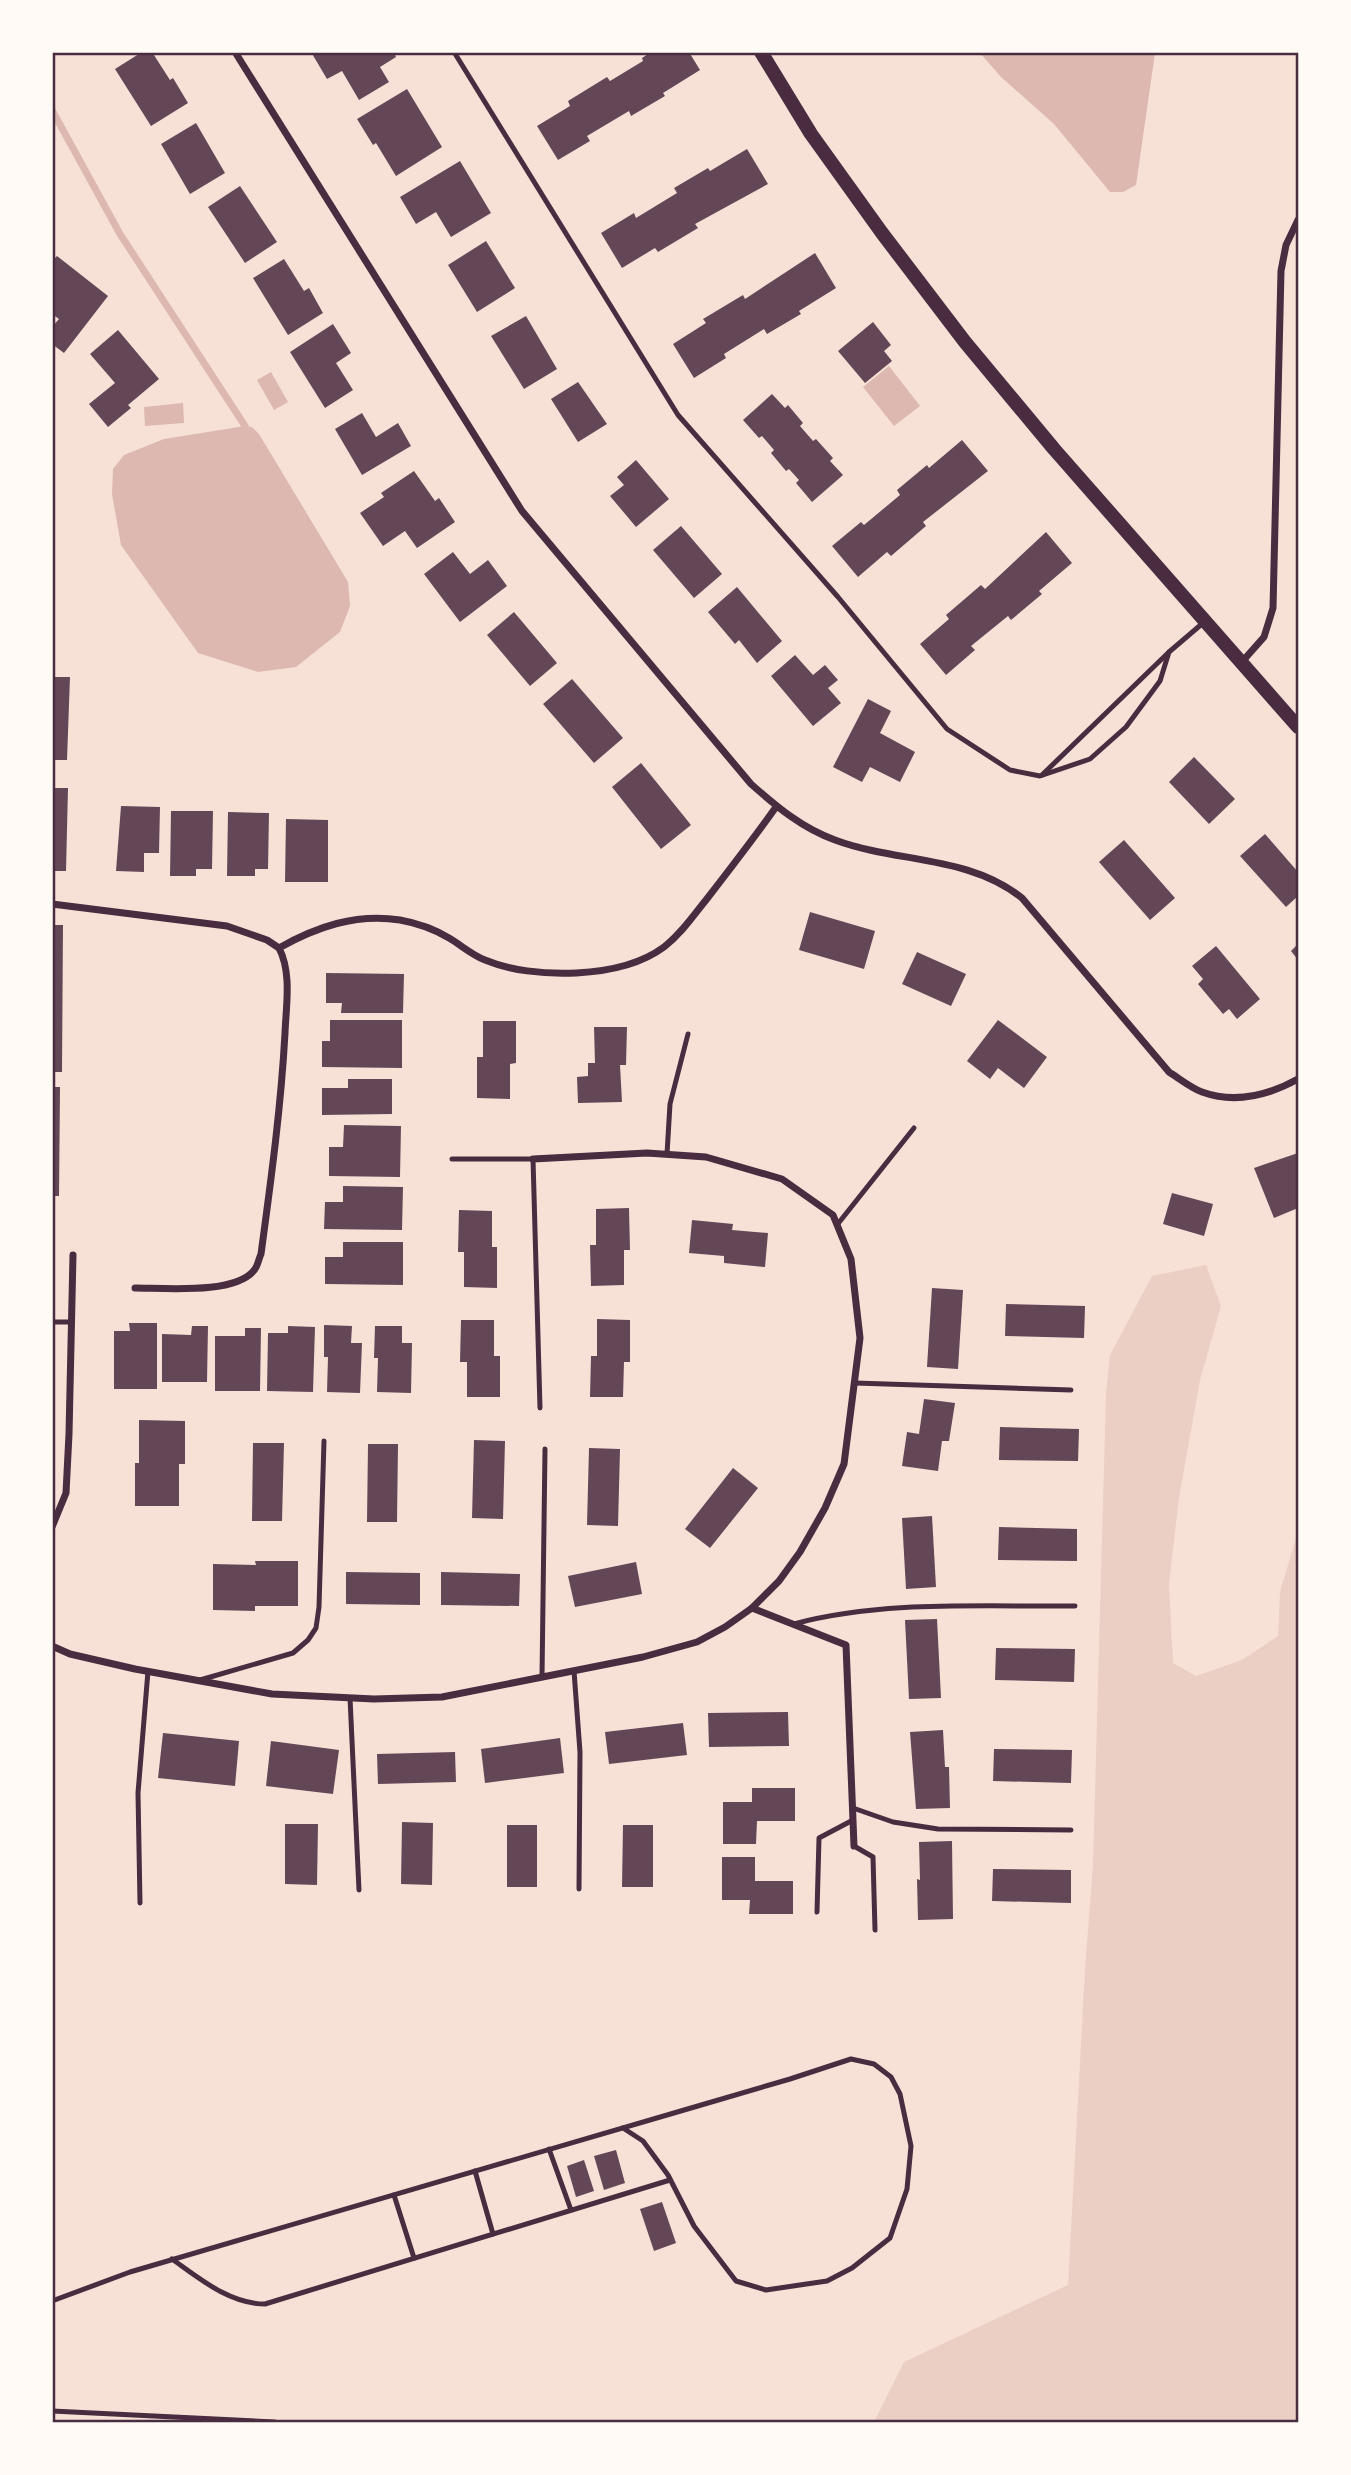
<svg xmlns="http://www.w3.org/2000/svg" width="1351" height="2475" viewBox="0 0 1351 2475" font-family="Manrope,sans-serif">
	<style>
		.green { fill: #ebcfc5 }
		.water { fill: #dcb8b0 }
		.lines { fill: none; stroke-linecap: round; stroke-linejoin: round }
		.stream { stroke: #dcb8b0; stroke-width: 7 }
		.building { fill: #644757 }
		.service { stroke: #4a2c40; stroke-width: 5 }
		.minor { stroke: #4a2c40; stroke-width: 7 }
		.secondary { stroke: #4a2c40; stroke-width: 14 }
		.neatline { fill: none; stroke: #4a2c40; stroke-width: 2.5 }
	</style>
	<rect width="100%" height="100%" fill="#f7e1d7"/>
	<polygon class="green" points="1206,1265 1221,1306 1200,1380 1179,1498 1169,1584 1173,1663 1196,1676 1242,1660 1278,1636 1280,1592 1298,1531 1298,2422 874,2422 904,2362 1068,2285 1085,1970 1093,1864 1106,1393 1110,1355 1152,1276"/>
	<g class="water">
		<polygon points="980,53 1155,53 1136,185 1123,192 1110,192 1054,124 1001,77"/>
		<polygon points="889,366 920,406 894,426 863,387"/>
		<polygon points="271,372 288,402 274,410 257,380"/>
		<polygon points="183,403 184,423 145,426 144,407"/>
		<polygon points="245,426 252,427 259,434 348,582 350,606 340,632 296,667 258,672 198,653 121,545 112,494 113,469 124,455 164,439"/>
	</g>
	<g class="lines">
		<polyline class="stream" points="52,110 120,234 245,426"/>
	</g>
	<g class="building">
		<polygon points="142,52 152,52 170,80 173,78 188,103 151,126 115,69"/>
		<polygon points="311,52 394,52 396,57 380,67 389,82 359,100 342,71 327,79"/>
		<polygon points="651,52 689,52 700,70 663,93 665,96 631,116 629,111 587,136 590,141 558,160 537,126 570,106 568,101 607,77 610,81 643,61 642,58"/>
		<polygon points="407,89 442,147 396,176 376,143 373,145 357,119"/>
		<polygon points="196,123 225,173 190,194 161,144"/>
		<polygon points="747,149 768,184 695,224 698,228 658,252 655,248 622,268 601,233 634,213 636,218 677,193 674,188 708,168 710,171"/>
		<polygon points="460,161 491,213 451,237 436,212 416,224 400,197"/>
		<polygon points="240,186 277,242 245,263 208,207"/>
		<polygon points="486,241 515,288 477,312 448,265"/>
		<polygon points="815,253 836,288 799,311 801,314 767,334 764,329 724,354 726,358 694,378 673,344 706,323 703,319 743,295 745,299"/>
		<polygon points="57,256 108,296 64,353 52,344 52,327 59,319 52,314 52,261"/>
		<polygon points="284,259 304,291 309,288 323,313 288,335 253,278"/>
		<polygon points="526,316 557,369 524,389 491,336"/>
		<polygon points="873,322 891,345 884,351 892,361 865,383 838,351"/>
		<polygon points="333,324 351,353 336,363 353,390 325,408 290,352"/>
		<polygon points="118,330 159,379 128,405 131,408 108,427 89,404 115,383 90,354"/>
		<polygon points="578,382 607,424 578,442 551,399"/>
		<polygon points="772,394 785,408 788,405 803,423 800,426 813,441 816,439 833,458 830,461 843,475 812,502 796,483 799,480 789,469 786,471 771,453 774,450 762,436 759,438 743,420"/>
		<polygon points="362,413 376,437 398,423 411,446 362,475 335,429"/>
		<polygon points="962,440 988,471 923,522 926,526 891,556 887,552 858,577 832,546 861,522 864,525 900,495 897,490 927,465 929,468"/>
		<polygon points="636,460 669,499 636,527 610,496 624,485 617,477"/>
		<polygon points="414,471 435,501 439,498 455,522 417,548 405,531 383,546 360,513 384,497 381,493"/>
		<polygon points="681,526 722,574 694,598 653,550"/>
		<polygon points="1046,532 1072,563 1039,591 1042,594 1011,620 1008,616 971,646 975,650 946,675 920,644 949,619 946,615 981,585 985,589"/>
		<polygon points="453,552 470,574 488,560 507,586 460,622 424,574"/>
		<polygon points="737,587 782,641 757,663 739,640 735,644 708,612"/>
		<polygon points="514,612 557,663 530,686 487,635"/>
		<polygon points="795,655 813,675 825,665 838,680 828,688 841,703 813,726 771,676"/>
		<polygon points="52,677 70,677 67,760 52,760"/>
		<polygon points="572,679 623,738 594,763 543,704"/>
		<polygon points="868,699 891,711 880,733 915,752 900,782 870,767 862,782 833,767"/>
		<polygon points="1194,757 1235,799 1209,824 1169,782"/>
		<polygon points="641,763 691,825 661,849 612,787"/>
		<polygon points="52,788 68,788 66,871 52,871"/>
		<polygon points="121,806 160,807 159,853 144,853 144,872 116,871"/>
		<polygon points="171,811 213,811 212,869 196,869 196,876 170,876"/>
		<polygon points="228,812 269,813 268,869 255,869 255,876 227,876"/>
		<polygon points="286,819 328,820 328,882 285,882"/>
		<polygon points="1265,834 1298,872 1298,896 1286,907 1240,856"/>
		<polygon points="1124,840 1175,898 1150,920 1099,862"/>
		<polygon points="810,912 875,931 864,969 799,950"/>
		<polygon points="52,925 63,925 62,1072 52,1072"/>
		<polygon points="1298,944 1298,960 1291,951"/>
		<polygon points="1216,946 1260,999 1237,1019 1229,1009 1223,1014 1198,984 1203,979 1192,966"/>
		<polygon points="917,952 966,974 951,1006 902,984"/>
		<polygon points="326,973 404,974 403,1013 341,1013 342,1003 326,1003"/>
		<polygon points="330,1020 402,1020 402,1068 322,1067 322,1041 330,1041"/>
		<polygon points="998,1020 1047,1057 1024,1088 998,1068 990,1079 967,1061"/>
		<polygon points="483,1021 516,1021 516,1063 510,1064 510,1099 477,1098 477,1057 483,1057"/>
		<polygon points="594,1027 627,1027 626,1065 620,1065 622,1102 578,1103 577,1077 588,1076 588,1063 595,1063"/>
		<polygon points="348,1079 392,1079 392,1114 322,1115 322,1088 348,1088"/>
		<polygon points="52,1087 60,1087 59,1196 52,1196"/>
		<polygon points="344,1125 401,1126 400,1177 329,1176 329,1147 343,1147"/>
		<polygon points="1298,1153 1298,1208 1274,1218 1254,1168"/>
		<polygon points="343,1186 403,1187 402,1230 324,1229 325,1202 343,1202"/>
		<polygon points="1172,1193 1213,1204 1204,1236 1163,1224"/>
		<polygon points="629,1208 630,1250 624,1250 624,1285 591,1286 590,1245 596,1245 596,1209"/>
		<polygon points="459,1210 492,1211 492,1247 497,1247 497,1288 464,1287 464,1252 458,1252"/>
		<polygon points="692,1220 733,1224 732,1230 768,1233 765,1267 724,1263 724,1256 689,1253"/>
		<polygon points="343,1242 403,1242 403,1285 325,1284 325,1257 343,1257"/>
		<polygon points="932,1288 963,1290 958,1369 927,1367"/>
		<polygon points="1006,1304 1085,1306 1084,1338 1005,1336"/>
		<polygon points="597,1319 630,1320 630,1362 624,1362 623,1397 590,1397 591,1356 597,1356"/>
		<polygon points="461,1320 494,1320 494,1356 500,1356 500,1397 467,1397 467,1362 460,1362"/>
		<polygon points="129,1323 157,1323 157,1389 114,1389 114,1331 130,1331"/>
		<polygon points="324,1325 352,1326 351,1343 362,1343 360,1393 327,1392 328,1357 324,1357"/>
		<polygon points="192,1326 208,1326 207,1382 162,1382 162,1334 191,1335"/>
		<polygon points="288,1326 315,1327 313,1392 267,1391 268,1333 288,1333"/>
		<polygon points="375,1326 402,1326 402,1343 412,1343 411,1393 377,1392 378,1358 374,1358"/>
		<polygon points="245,1328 261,1328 260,1391 215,1391 215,1336 245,1336"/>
		<polygon points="924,1399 955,1403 949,1441 942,1441 938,1471 902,1466 907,1432 919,1434"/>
		<polygon points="139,1420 185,1421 185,1464 179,1464 179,1506 135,1506 135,1463 139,1463"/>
		<polygon points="1000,1427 1079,1429 1078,1461 999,1460"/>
		<polygon points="474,1440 505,1441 503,1519 472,1518"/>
		<polygon points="253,1443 284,1443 282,1521 252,1521"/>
		<polygon points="368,1444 398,1444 397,1522 367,1522"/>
		<polygon points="589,1448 620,1449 618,1526 587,1525"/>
		<polygon points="733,1468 758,1488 710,1548 685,1529"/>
		<polygon points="932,1516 936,1587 906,1589 902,1518"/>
		<polygon points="999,1527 1077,1529 1077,1561 998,1560"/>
		<polygon points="255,1561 298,1561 298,1606 255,1606 255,1611 213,1610 213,1564 256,1565"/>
		<polygon points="636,1562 642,1594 575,1607 568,1576"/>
		<polygon points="346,1572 420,1573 420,1605 346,1604"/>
		<polygon points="441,1572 520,1574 519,1606 441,1605"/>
		<polygon points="937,1619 941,1698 909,1699 905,1620"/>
		<polygon points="996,1648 1075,1649 1074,1682 995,1680"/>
		<polygon points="788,1712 789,1746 709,1747 708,1713"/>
		<polygon points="683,1723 687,1755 609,1764 605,1732"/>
		<polygon points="943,1730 945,1767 949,1767 950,1808 916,1809 910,1732"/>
		<polygon points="163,1733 239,1741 235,1786 158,1778"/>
		<polygon points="560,1738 564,1773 485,1783 481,1749"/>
		<polygon points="271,1741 339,1750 333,1794 266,1786"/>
		<polygon points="994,1749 1072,1750 1071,1783 993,1781"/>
		<polygon points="455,1752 456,1782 378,1784 377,1754"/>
		<polygon points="752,1788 795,1788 795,1821 757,1821 756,1844 723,1844 723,1802 752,1802"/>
		<polygon points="402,1822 433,1823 432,1885 401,1884"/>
		<polygon points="285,1824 318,1824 317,1885 285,1884"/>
		<rect x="507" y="1825" width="30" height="62"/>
		<polygon points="623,1825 653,1825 653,1887 622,1887"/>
		<polygon points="952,1841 953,1919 918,1920 917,1879 920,1880 919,1842"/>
		<polygon points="722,1857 755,1857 755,1881 793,1881 793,1914 749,1914 750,1900 722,1900"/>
		<polygon points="993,1869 1071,1870 1071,1903 992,1901"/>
		<polygon points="616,2150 625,2183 604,2190 594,2156"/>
		<polygon points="584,2160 594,2191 576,2197 567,2166"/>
		<polygon points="662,2202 676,2243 654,2251 640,2209"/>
	</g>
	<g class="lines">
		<g class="service">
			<polyline points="454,52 678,415 838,597 947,729 1010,770 1040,776 1090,759 1126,727 1160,681 1169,652"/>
			<polyline points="1042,775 1169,652 1203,623"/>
			<polyline points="667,1154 670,1104 688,1034"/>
			<polyline points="452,1159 533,1159 540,1408"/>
			<polyline points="837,1225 914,1128"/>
			<polyline points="52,1322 72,1322"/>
			<polyline points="855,1383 1071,1390"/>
			<path d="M794 1624C883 1600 983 1607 1075 1606"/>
			<polyline points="574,1671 580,1752 579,1889"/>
			<polyline points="542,1677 545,1449"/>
			<polyline points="200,1680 293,1653 308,1640 316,1628 319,1607 324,1441"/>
			<polyline points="350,1698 359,1890"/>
			<polyline points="853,1808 893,1822 938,1829 1071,1830"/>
			<polyline points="854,1846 873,1857 875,1930"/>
			<polyline points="140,1903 138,1793 148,1671"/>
			<polyline points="817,1912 819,1838 853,1820"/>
			<polyline points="549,2149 571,2210"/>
			<polyline points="475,2171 493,2234"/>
			<polyline points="394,2195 414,2258"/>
			<path d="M172 2259C200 2279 230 2304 265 2304L670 2180"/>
			<polyline points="52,2301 130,2272 691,2108 790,2079 851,2059 874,2064 891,2077 900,2094 911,2146 907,2189 890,2238 852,2268 827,2281 766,2290 736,2281 694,2226 668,2175 643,2141 623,2128"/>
			<polyline points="52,2411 275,2422"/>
		</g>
		<g class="minor">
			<path d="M235 52 522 511 751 784C777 807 802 828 835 840 897 863 968 855 1022 898L1169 1072C1180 1079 1191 1088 1202 1092 1235 1104 1269 1095 1298 1079"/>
			<polyline points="1241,663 1264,637 1273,608 1281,271 1286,245 1298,220"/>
			<path d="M52 904 227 926 267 940 279 948C316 927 356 913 400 920 417 923 434 929 449 938 461 945 472 955 485 960 533 980 621 979 664 947 681 934 693 916 706 900 730 869 754 838 776 807"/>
			<path d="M135 1288C164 1288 237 1295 255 1269 258 1265 259 1258 261 1254 271 1180 281 1107 285 1033 286 1006 292 973 279 948"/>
			<polyline points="52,1527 66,1493 69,1434 73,1255"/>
			<polyline points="752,1608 846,1645 854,1846"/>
			<polyline points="52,1646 70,1654 135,1669 272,1694 374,1699 442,1697 643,1657 697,1642 725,1627 752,1608 779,1581 800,1552 825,1508 844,1464 860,1338 851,1259 833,1215 782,1179 706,1157 647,1153 533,1159"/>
		</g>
		<polyline class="secondary" points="761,52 811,134 882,233 965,342 1054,449 1298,727"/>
	</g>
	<rect width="1351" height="2475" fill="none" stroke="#fffaf5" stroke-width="108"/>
	<rect x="54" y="54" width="1243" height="2367" class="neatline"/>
</svg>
